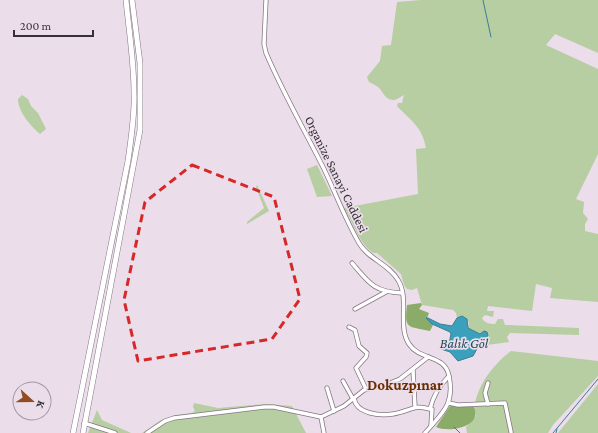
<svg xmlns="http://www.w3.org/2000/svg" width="598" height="433" viewBox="0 0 598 433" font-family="'Crimson Pro',serif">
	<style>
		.green { fill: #b7cda2 }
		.forest { fill: #8bac68 }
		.water { fill: #3aa0bc; stroke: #397f94 }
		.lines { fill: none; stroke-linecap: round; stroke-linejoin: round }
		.stream { stroke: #397f94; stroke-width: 1 }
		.minor-casing { stroke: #847782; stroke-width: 5 }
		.highway-casing { stroke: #847782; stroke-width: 6 }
		.minor { stroke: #fff; stroke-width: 3.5 }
		.highway { stroke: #fff; stroke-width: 5 }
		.marked { fill: none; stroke: #d62828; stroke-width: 3; stroke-dasharray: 8 5; stroke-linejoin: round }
		.labels { text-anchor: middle; stroke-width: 3.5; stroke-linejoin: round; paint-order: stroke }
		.street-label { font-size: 13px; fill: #363136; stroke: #ebddea }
		.water-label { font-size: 14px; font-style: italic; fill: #214c59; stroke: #ebddea }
		.quarter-label { font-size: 15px; font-weight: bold; fill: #692d00; stroke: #ebddea }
	</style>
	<rect width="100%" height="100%" fill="#ebddea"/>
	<g class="green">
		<path d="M421 0H598V53L555 34 546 45 598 69V154L576 199 584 202 583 213 588 219 585 224V231L598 234V302L550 298 552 288 536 284 532 311 488 306 487 311H494L493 317 485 315 482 318C484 323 490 324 495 324L498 319H503L505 325 579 328V335L510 333 507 337 509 342 487 345 482 341 480 334 468 328 469 323 466 318H457L456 313 453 310 422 305 417 288 412 290 407 289 404 285 401 274 377 253H373C358 242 354 223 344 208L418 194 416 149 426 148C422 126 411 121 397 106L398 103H402L404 95 395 100C384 100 384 92 378 87 375 85 372 83 369 82L367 77 380 61 382 46 391 45 397 2Z"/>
		<path d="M22 95 28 99 31 106 38 113 46 129 40 134C31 126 18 112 18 99Z"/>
		<polygon points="317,165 332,196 317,197 307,169"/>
		<polygon points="257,185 269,211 247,224 247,222 264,208 256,187"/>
		<path d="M511 351 598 361V376L553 425 548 433H467L466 427 476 416C476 412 474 408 475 404 479 383 494 364 511 351Z"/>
		<polygon points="598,384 598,433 558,433"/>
		<polygon points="194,403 218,408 266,404 292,406 306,433 142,433 161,420 176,415 192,413 195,411 193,407"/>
		<polygon points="97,410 102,420 131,433 88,433"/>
	</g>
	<g class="forest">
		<path d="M421 303 422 305 419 309 429 313 427 318 433 325 430 331C408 326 404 330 407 305Z"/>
		<path d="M450 406 474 407C483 427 449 433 436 427Z"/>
	</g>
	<polygon class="water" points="462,316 467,319 468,328 480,334 484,331 487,332 488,336 483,341 487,345 485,348 478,347 473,356 458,361 450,352 441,349 442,344 449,344 451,334 450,332 432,324 426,318 428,318 440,324 452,326 457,318"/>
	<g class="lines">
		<g class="stream">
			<polyline points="483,0 491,37"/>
			<polyline points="454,427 460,433"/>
			<polyline points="553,433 598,379"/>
			<polyline points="556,433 557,429"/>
		</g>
		<defs>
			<g id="minor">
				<path d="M266 0 264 44 266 53C283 93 305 131 324 169 336 194 345 219 359 243 368 259 389 264 398 280 410 299 397 326 409 344 420 361 445 354 449 376 455 405 442 413 425 433"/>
				<path d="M352 263C369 283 374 292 402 293"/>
				<polyline points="355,309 386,292"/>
				<polyline points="349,327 355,330 359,346 367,353 366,357 356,368 366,389"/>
				<polyline points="413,370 415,407"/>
				<polyline points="343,381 353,399"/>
				<polyline points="488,383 485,393 488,404"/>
				<polyline points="327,388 334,411"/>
				<path d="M354 398C356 414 380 416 393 414 401 413 407 410 414 408 418 406 425 408 430 409"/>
				<polyline points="449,403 458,405 505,403 511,432"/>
				<polyline points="321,417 324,433"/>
				<polyline points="84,423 115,433"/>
				<path d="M431 425 432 409H430C433 396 440 385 449 376"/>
				<polyline points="147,433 165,421 174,418 264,407 274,407 321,417 344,406 364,390 385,385 400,379 428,357"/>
			</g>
			<g id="highway">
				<path d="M73 433 128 161C131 138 135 115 134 93 134 62 129 31 126 0"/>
				<polyline points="83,433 140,130 140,63 132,0"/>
			</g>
		</defs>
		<use href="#minor" class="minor-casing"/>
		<use href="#highway" class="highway-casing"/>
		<use href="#minor" class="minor"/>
		<use href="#highway" class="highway"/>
	</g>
	<path class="marked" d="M192 165 274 197 300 299 272 339 138 361 124 300 145 202Z"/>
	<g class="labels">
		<g class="street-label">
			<text transform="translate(337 174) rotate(64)" y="5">Organize Sanayi Caddesi</text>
		</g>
		<g class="water-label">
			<text x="464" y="348">Balık Göl</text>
		</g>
		<g class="quarter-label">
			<text x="405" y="390">Dokuzpınar</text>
		</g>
	</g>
	<g transform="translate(32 401) rotate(111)"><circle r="19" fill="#ebddea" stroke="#a398a2"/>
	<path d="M0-3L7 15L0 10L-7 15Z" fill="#914c22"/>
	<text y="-6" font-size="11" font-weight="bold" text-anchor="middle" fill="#363136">K</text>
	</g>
	<path d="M14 30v6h79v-6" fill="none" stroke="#363136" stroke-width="2"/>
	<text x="20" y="30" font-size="12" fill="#363136" stroke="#ebddea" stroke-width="3" paint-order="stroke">200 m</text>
</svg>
